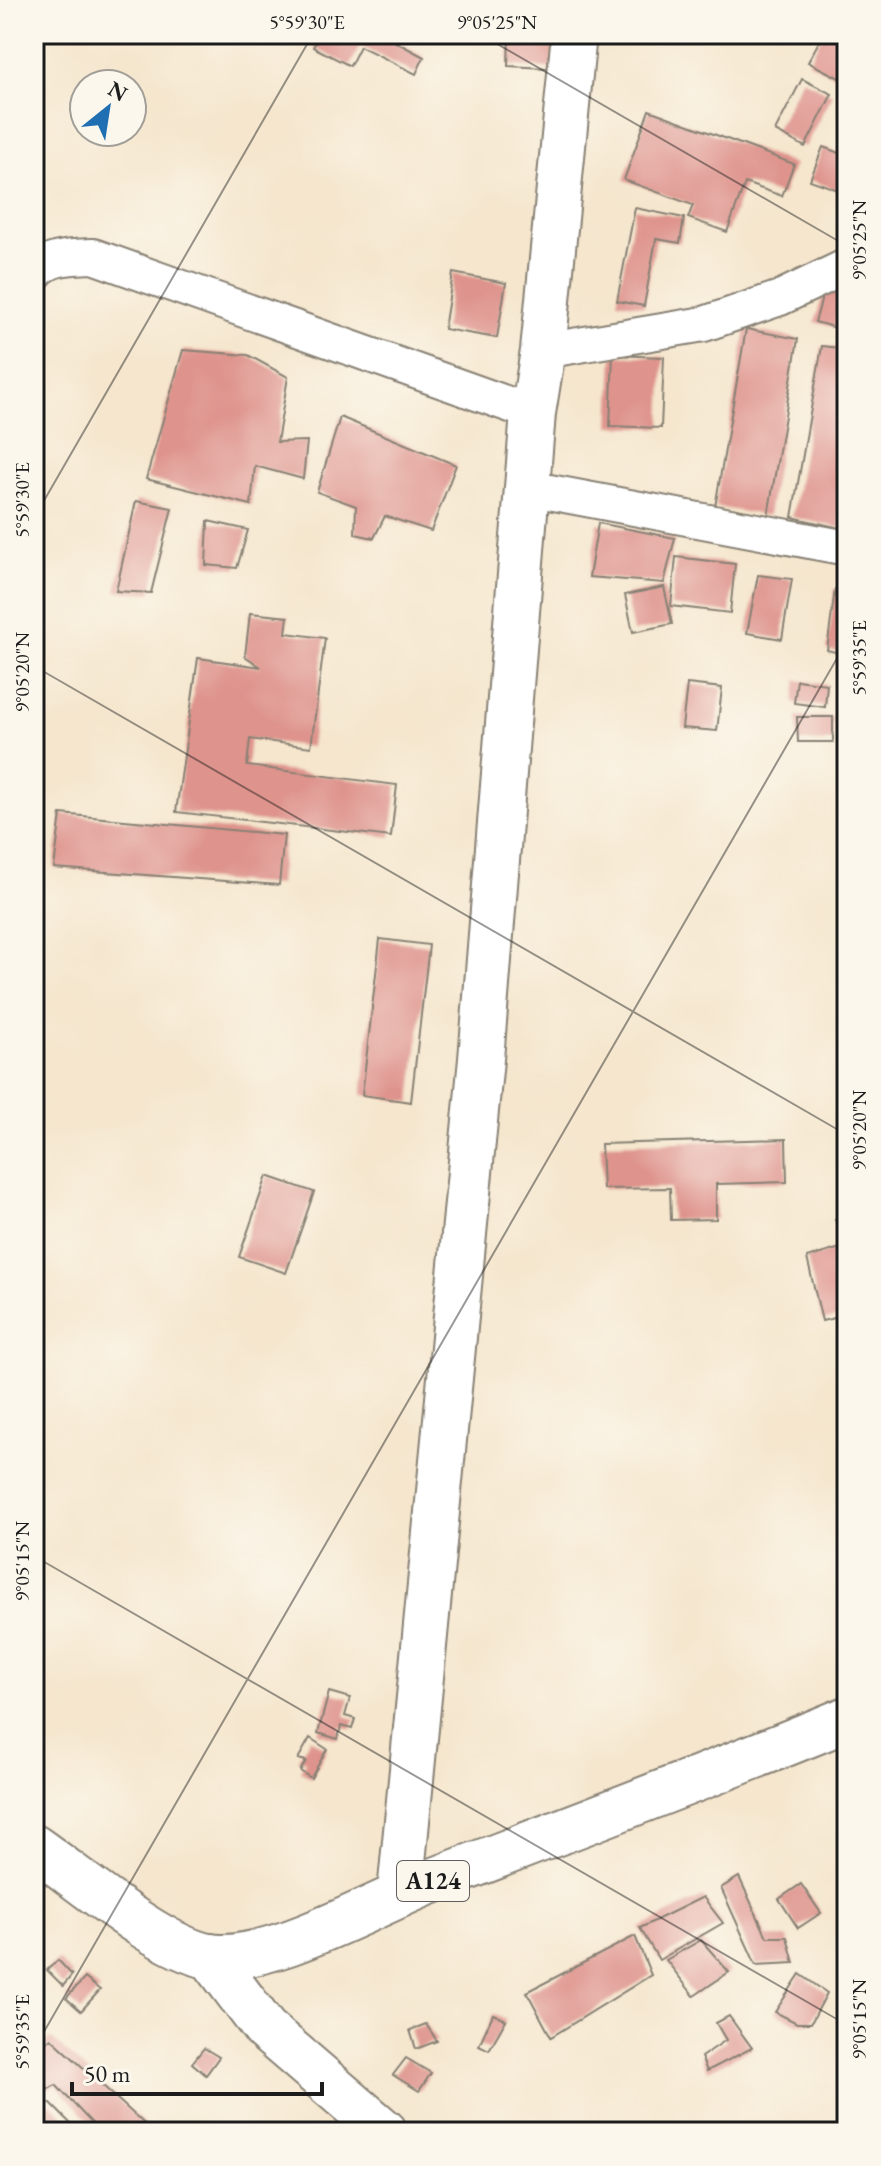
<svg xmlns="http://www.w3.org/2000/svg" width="881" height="2166" viewBox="0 0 881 2166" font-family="'EB Garamond',serif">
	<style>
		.building { fill: #de938c }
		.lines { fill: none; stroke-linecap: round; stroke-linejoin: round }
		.minor-casing { stroke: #888174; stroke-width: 38 }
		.tertiary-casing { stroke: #888174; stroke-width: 48 }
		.secondary-casing { stroke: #888174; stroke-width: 48 }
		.trunk-casing { stroke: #888174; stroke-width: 48 }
		.minor { stroke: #fff; stroke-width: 34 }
		.tertiary { stroke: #fff; stroke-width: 44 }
		.secondary { stroke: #fff; stroke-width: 44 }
		.trunk { stroke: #fff; stroke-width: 44 }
		.ticks { fill: none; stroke: #1c1c1c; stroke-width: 2; stroke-opacity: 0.45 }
		.labels { text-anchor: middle; stroke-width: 7; stroke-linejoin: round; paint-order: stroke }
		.shield { fill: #fbf7ec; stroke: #5f5e5a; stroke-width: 2 }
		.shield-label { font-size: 24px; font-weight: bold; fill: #1c1c1c }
		.neatline { fill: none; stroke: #1c1c1c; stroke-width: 3 }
		.ticks-label { font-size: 20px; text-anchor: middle; fill: #1c1c1c }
	</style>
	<rect width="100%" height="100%" fill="#fbf7ec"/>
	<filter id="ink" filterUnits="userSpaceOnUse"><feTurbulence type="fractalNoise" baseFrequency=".0125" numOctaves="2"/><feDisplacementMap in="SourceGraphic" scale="16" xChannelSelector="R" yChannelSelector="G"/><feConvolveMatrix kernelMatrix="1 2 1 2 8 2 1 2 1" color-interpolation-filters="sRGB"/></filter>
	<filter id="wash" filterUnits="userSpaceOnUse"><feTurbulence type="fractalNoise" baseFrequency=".006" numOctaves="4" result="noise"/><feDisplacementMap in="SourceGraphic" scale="32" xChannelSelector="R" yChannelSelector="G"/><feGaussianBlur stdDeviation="1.8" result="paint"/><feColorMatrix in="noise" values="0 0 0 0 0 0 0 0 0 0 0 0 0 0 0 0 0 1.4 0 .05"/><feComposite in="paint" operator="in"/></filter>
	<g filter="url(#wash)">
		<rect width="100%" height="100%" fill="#f5e6cd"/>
		<g id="blocks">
			<g class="building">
				<polygon points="320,34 381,34 424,57 416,74 360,46 350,66 313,47"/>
				<polygon points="509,34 568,34 567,69 508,66"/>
				<polygon points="823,34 847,35 847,82 808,62"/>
				<polygon points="802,79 832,94 805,147 775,131"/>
				<polygon points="649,110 794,164 782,196 745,183 727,232 688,218 693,205 624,180"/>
				<polygon points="823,147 847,156 847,193 810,180"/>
				<polygon points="635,208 684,218 680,243 656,239 644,306 617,301"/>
				<polygon points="453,273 506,283 497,338 444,329"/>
				<polygon points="825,287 847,293 847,331 815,322"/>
				<polygon points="746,329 798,339 768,516 715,507"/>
				<polygon points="822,346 847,349 847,497 840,528 792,517"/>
				<polygon points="183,350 248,355 288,377 277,442 307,441 303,479 255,466 251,505 146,479"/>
				<polygon points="613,355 664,357 661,428 610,426"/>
				<polygon points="340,417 456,465 431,531 385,516 374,538 355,534 356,506 317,492"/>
				<polygon points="136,501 172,508 151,593 116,591"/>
				<polygon points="208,521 248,530 237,568 206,565"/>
				<polygon points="598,523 675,538 664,583 589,577"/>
				<polygon points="676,557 735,564 730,613 671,606"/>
				<polygon points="758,575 792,579 782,639 747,633"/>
				<polygon points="664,587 672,624 633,632 625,595"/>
				<polygon points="835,589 847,591 847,655 827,650"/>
				<polygon points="250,613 288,617 286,633 325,638 311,747 250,739 247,766 397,785 391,837 176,812 198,658 261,667 245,656"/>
				<polygon points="797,680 827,684 825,707 794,703"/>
				<polygon points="687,684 722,688 717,731 682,728"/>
				<polygon points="797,717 833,717 833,742 798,742"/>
				<polygon points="61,814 284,835 279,885 54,868"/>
				<polygon points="34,849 41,850 37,875 34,874"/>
				<polygon points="380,939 429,945 411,1102 362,1095"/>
				<polygon points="786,1139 787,1182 716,1184 716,1219 671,1220 670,1188 603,1189 601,1144"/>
				<polygon points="267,1176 314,1192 286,1273 239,1257"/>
				<polygon points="847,1217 847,1234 845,1234 835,1220"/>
				<polygon points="847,1246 847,1315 822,1321 807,1258"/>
				<polygon points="329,1692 350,1698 345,1716 355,1719 352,1729 341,1726 338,1739 318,1733"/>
				<polygon points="310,1738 327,1749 311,1778 300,1771 306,1761 298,1759"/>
				<polygon points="847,1866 847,1888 837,1871"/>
				<polygon points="739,1877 767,1937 787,1937 794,1963 756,1965 721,1888"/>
				<polygon points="801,1884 821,1913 798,1928 779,1899"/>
				<polygon points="703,1897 723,1923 659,1960 640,1928"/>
				<polygon points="635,1936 651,1975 551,2037 527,1992"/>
				<polygon points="701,1940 729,1972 694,1996 666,1960"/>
				<polygon points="58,1960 72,1975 63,1986 47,1970"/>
				<polygon points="800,1974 827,1993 811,2023 797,2023 775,2012"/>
				<polygon points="85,1978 100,1990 81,2011 66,1998"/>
				<polygon points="493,2014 506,2020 489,2050 479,2045"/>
				<polygon points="729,2016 752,2048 707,2071 701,2057 726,2040 716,2023"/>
				<polygon points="426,2024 437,2041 416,2049 410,2030"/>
				<polygon points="51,2038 151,2130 100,2132 56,2085 38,2095 34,2090 34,2052"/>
				<polygon points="204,2048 219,2057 206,2075 192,2063"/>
				<polygon points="406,2058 431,2073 419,2091 393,2075"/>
				<polygon points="50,2103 79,2132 39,2132 34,2127 34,2116"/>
			</g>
		</g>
	</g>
	<g filter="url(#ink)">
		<use href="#blocks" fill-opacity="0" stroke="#888174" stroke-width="2"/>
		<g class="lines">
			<defs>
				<g id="minor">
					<path d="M34 275C47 256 72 257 93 256L533 413"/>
					<polyline points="543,351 704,324 780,298 847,266"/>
					<polyline points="528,488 847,548"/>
				</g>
				<polyline id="tertiary" points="400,1893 481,1059 533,413 543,351 574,34"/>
				<polyline id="secondary" points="210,1956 265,2029 385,2132"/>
				<path id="trunk" d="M34 1847C79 1878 157 1946 208 1956 266 1966 374 1904 430 1882 569 1828 709 1776 847 1719"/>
			</defs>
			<use href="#minor" class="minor-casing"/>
			<use href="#tertiary" class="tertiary-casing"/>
			<use href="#secondary" class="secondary-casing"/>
			<use href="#trunk" class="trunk-casing"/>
			<use href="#minor" class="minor"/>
			<use href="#tertiary" class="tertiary"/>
			<use href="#secondary" class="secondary"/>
			<use href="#trunk" class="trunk"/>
		</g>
	</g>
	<path class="ticks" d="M480 34 847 246M34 518 313 34M34 666 847 1135M34 1556 847 2025M34 2049 847 641"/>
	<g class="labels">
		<rect class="shield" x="397" y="1861" width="72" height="40" rx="6"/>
		<g class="shield-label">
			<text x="433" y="1889">A124</text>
		</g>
	</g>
	<rect width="881" height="2166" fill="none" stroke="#fbf7ec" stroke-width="88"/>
	<g transform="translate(108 108) rotate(30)"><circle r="38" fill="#fbf7ec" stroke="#a29f99" stroke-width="2"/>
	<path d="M0-6L14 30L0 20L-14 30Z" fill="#1f6fb2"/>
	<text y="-12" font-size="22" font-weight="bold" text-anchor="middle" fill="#1c1c1c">N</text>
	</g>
	<path d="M72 2082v12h250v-12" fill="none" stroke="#1c1c1c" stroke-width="4"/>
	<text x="84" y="2082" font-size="24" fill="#1c1c1c" stroke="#fbf7ec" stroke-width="6" paint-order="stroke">50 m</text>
	<rect x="44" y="44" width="793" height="2078" class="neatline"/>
	<g class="ticks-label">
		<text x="307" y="29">5°59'30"E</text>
		<text x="497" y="29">9°05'25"N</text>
		<text transform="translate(859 240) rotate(-90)" y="7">9°05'25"N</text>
		<text transform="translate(22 500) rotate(-90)" y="7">5°59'30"E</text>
		<text transform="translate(859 658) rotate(-90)" y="7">5°59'35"E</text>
		<text transform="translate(22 672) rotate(-90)" y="7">9°05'20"N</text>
		<text transform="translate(859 1130) rotate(-90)" y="7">9°05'20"N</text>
		<text transform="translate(22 1561) rotate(-90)" y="7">9°05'15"N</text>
		<text transform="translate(859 2019) rotate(-90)" y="7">9°05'15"N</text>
		<text transform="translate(22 2032) rotate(-90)" y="7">5°59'35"E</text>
	</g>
</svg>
